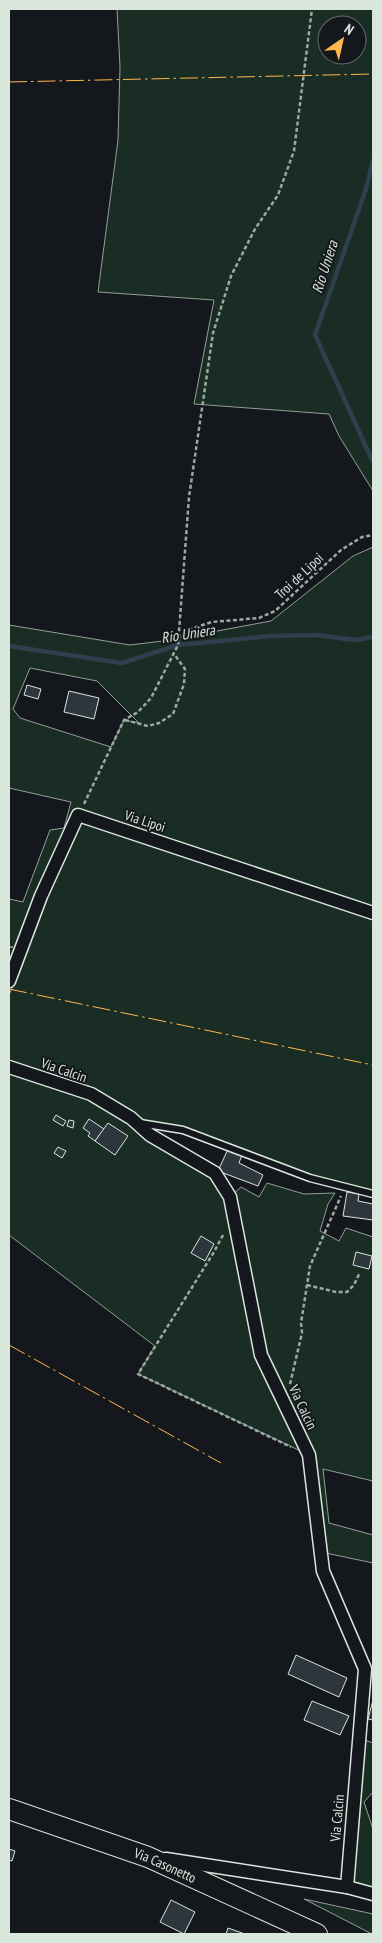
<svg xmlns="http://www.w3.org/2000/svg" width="382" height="1943" viewBox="0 0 382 1943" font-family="'PT Sans Narrow',sans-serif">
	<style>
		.green { fill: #1a2d24; stroke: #939e99; fill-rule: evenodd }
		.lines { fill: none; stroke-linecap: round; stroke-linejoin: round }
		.stream { stroke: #2f3f4d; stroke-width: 4.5 }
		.building { fill: #2c363c; stroke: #d8e6dc }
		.lane-casing { stroke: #d8e6dc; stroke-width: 9 }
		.street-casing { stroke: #d8e6dc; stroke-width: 15 }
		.primary-casing { stroke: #d8e6dc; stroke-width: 22 }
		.path { stroke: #9da8a2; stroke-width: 2.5; stroke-dasharray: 4 2.5; stroke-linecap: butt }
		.lane { stroke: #14181c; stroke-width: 6 }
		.street { stroke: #14181c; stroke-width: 12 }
		.primary { stroke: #14181c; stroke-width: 20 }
		.fence { stroke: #d8e6dc; stroke-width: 1; stroke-dasharray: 6 2.5; stroke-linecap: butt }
		.power { stroke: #ffb74d; stroke-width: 1; stroke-dasharray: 18 4 2.5 4; stroke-linecap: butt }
		.labels { text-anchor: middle; stroke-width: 4; stroke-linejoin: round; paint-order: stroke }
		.street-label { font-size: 14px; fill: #d8e6dc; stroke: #14181c }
		.water-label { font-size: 15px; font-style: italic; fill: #d8e6dc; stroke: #14181c }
	</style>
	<rect width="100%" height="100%" fill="#14181c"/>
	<g class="green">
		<path d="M117 9H373V491L339 436 329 414 194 404 214 300 98 292 118 140 120 67ZM327 25H357V55H327Z"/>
		<path d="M373 547V1194L365 1193 166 1127 137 1123 215 1173 230 1197 241 1187 259 1197 267 1183 304 1194 335 1193 328 1204 320 1231 339 1241 346 1228 373 1237V1481L323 1469 329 1523 373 1535V1563L321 1552 309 1455 138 1374 155 1346 9 1235V995L20 970 9 967V899L23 902 50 830 64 828 71 802 9 788V625L130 645 163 641 271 621 353 556ZM30 668 97 681 139 723 124 720 111 747 20 718 13 709Z"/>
		<polygon points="359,1738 373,1743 373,1792 364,1802 373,1829 373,1894 347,1887"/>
		<polygon points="304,1899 373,1914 373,1934 372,1934"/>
	</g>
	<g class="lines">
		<g class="stream">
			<polyline points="373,160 366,189 315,335 373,462"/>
			<polyline points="9,646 122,663 178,645 271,636 316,635 355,640 373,637"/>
		</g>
	</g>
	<g class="building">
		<polygon points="27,685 41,689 38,699 24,695"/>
		<polygon points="69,691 99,698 94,719 64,712"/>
		<polygon points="56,1115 66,1121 63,1126 53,1120"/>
		<polygon points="89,1119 104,1129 95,1141 88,1136 90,1133 83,1128"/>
		<polygon points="69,1120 74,1121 73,1128 67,1126"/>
		<polygon points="108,1123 128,1136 115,1155 95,1141"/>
		<polygon points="58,1147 66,1151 62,1158 54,1153"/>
		<polygon points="228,1149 242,1155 239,1163 263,1175 258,1186 218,1171"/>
		<polygon points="347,1192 359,1194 358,1201 373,1204 373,1220 343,1216"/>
		<polygon points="201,1236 214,1244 205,1261 191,1253"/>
		<polygon points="356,1252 372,1256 369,1269 353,1265"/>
		<polygon points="296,1655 347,1678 339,1697 288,1674"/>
		<polygon points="373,1700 373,1720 368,1719"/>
		<polygon points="312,1701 349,1716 340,1735 304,1720"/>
		<polygon points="9,1849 15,1851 12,1861 9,1860"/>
		<polygon points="171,1900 195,1912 184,1934 160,1922"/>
		<polygon points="228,1928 245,1934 226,1934"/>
	</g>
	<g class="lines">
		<defs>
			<polyline id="lane" points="140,1123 183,1130 310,1178 373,1194"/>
			<g id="street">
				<polyline points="9,981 41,896 78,815 373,913"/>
				<polyline points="9,1067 91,1094 131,1118 150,1135 215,1173 230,1197 261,1355 309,1455 323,1571 365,1669 347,1887"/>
				<polyline points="166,1859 347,1887 373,1894"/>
			</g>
			<g id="primary">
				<path id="s1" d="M9 1809 148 1857 317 1934"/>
			</g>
		</defs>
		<use href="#lane" class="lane-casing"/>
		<use href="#street" class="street-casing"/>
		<use href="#primary" class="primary-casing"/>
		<g class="path">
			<polyline points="178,637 190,629 212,622 259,618 275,611 341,550 362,537 373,535"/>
			<polyline points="125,720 148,726 159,723 173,714 184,684 185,669 174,654"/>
			<polyline points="84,804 124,720 138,712 151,698 178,645 189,497 213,333 231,276 255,229 278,195 294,151 312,9"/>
			<polyline points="223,1235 214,1252 138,1374 291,1447"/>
			<polyline points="307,1285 336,1292 347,1292 354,1285 360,1272"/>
			<polyline points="290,1384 302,1333 301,1323 310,1266 341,1196"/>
		</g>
		<use href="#lane" class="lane"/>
		<use href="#street" class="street"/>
		<use href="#primary" class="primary"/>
		<polyline class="fence" points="9,947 13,947"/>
		<g class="power">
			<polyline points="9,82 373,74"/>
			<polyline points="9,989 373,1065"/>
			<polyline points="9,1345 221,1463"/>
		</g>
	</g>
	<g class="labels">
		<g class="street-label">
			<text transform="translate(299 576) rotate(-43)" y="5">Troi de Lipoi</text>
			<text transform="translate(145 821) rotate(18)" y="5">Via Lipoi</text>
			<text transform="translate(64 1070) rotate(19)" y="5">Via Calcin</text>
			<text transform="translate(303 1407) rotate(65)" y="5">Via Calcin</text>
			<text transform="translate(337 1818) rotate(-85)" y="5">Via Calcin</text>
			<text dy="5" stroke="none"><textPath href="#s1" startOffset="166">Via Casonetto</textPath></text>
		</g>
		<g class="water-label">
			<text transform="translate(325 267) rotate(-72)" y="5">Rio Uniera</text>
			<text transform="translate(188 634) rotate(-9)" y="5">Rio Uniera</text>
		</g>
	</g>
	<rect width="382" height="1943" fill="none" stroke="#d8e6dc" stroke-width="20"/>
	<g transform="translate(342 40) rotate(34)"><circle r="24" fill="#14181c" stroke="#626a69"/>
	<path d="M0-4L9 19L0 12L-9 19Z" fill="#ffb74d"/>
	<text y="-8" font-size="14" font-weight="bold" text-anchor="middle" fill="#d8e6dc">N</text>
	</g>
</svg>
